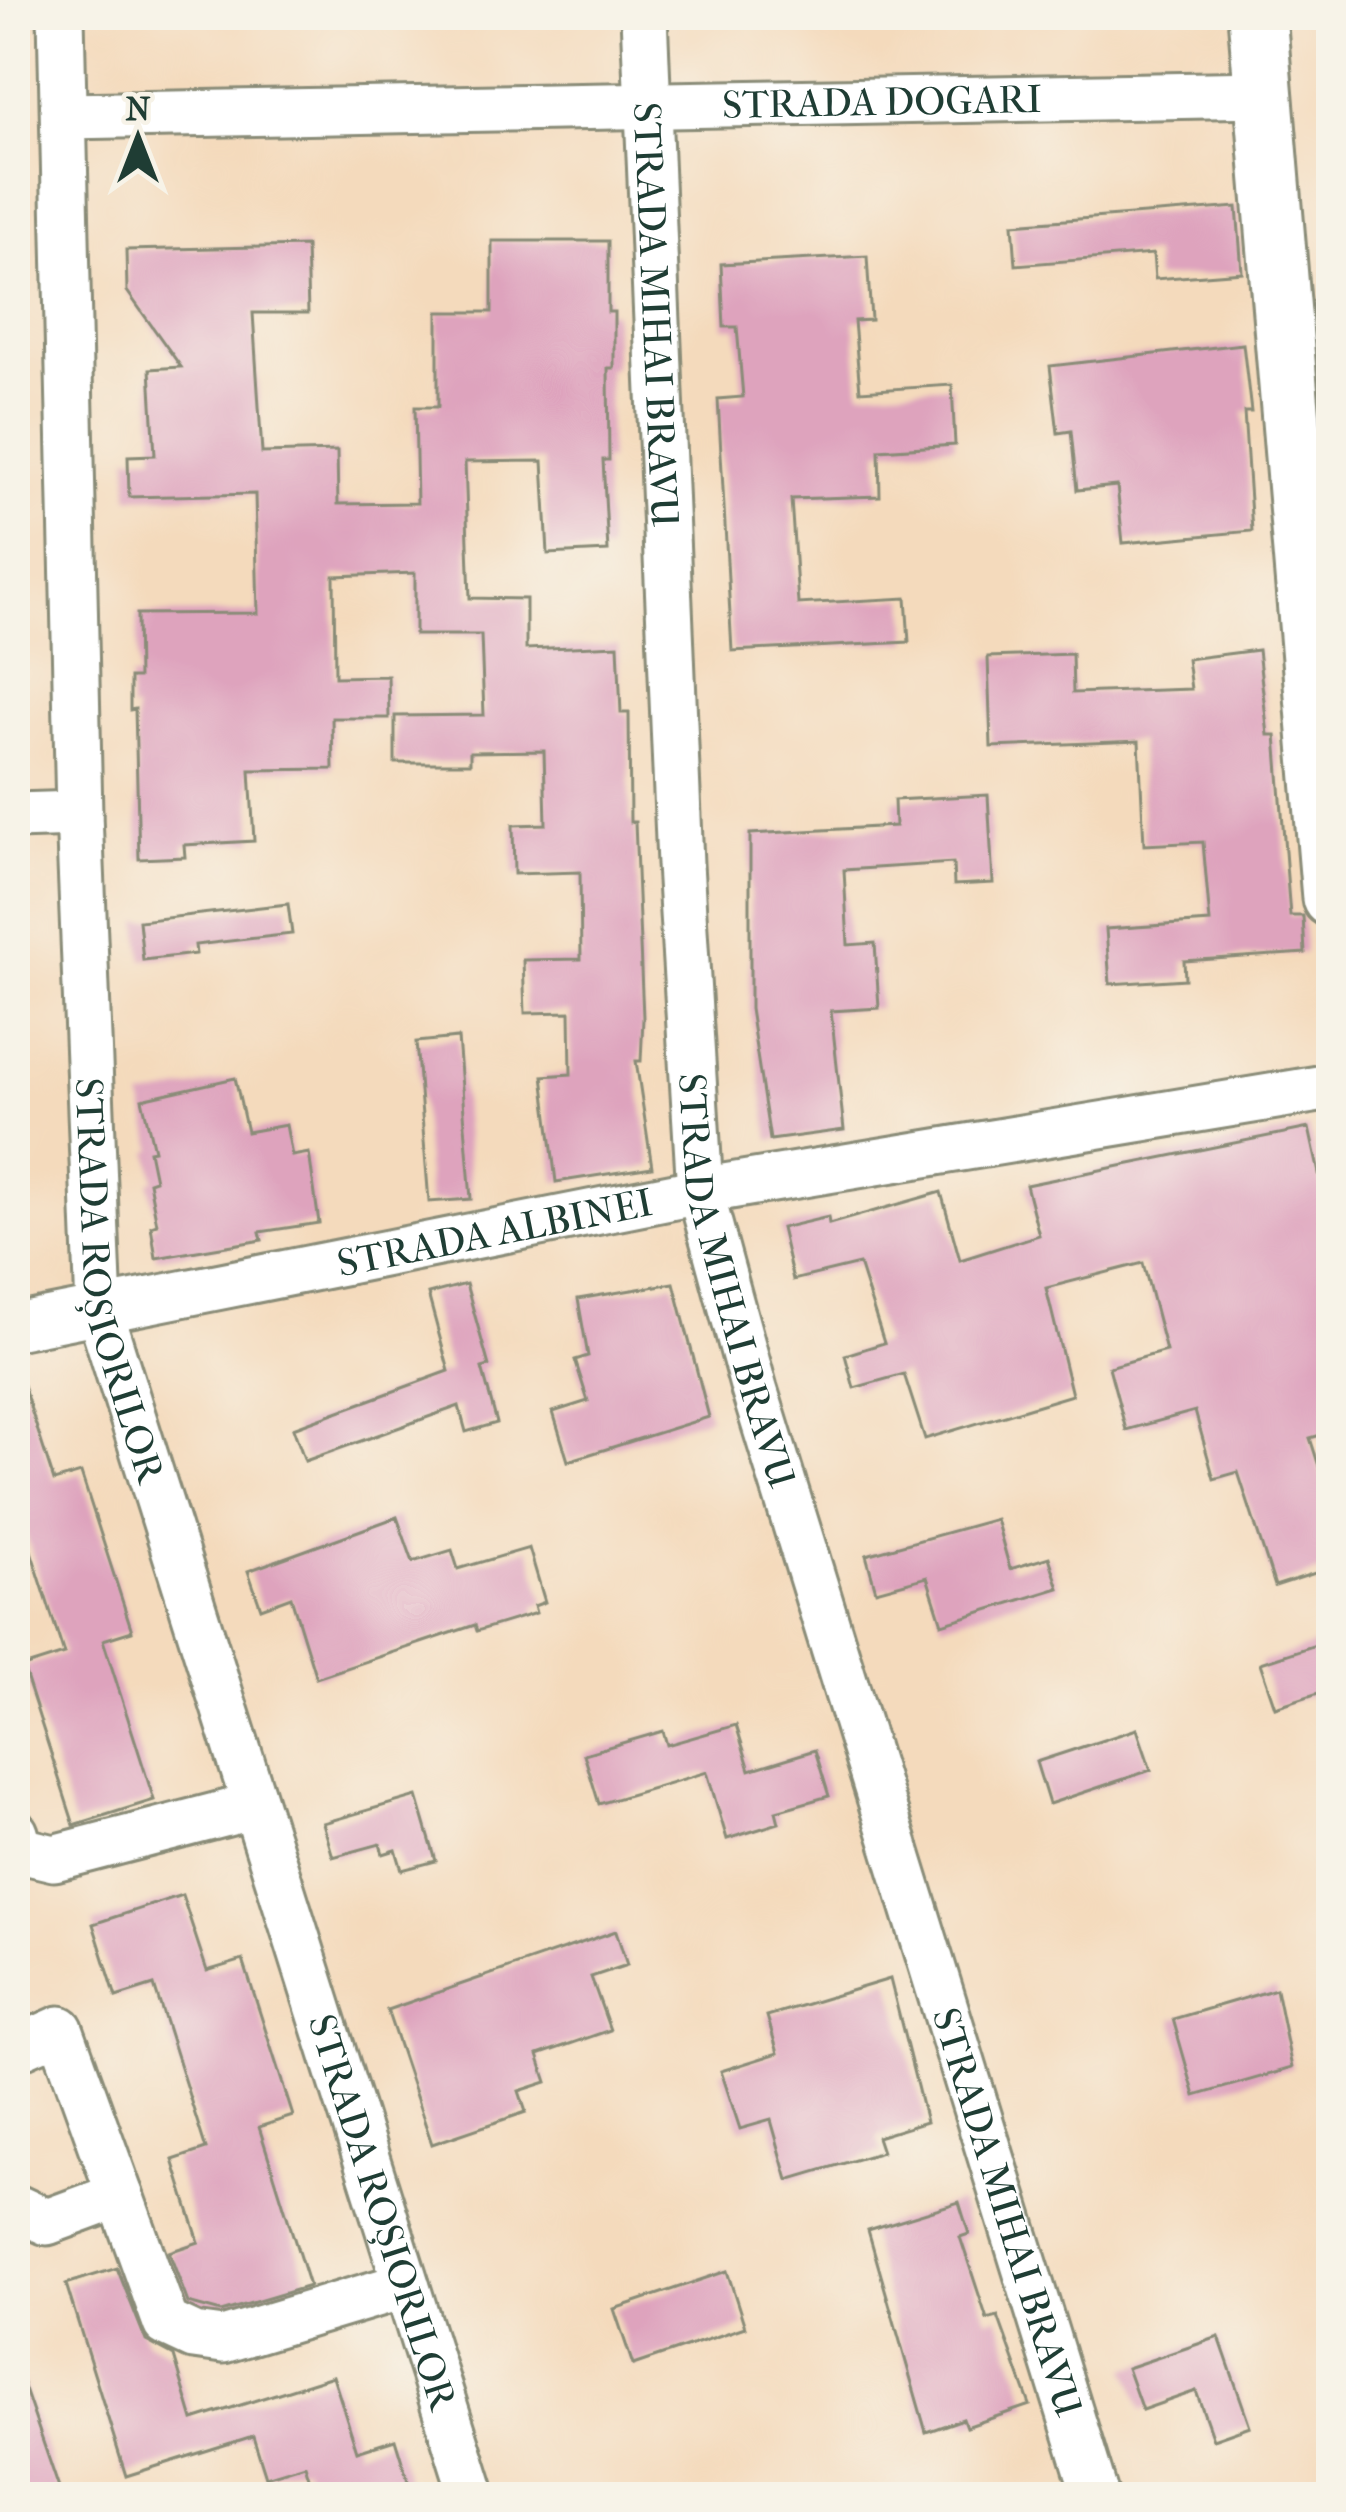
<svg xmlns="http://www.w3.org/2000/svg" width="1346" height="2512" viewBox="0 0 1346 2512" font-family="'IM FELL French Canon',serif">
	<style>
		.building { fill: #dea3bd }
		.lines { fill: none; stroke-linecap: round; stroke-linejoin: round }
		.minor-casing { stroke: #8a8c78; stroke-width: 51 }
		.major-casing { stroke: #8a8c78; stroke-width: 63 }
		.minor { stroke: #fff; stroke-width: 45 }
		.major { stroke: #fff; stroke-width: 57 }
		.labels { text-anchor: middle; stroke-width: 9; stroke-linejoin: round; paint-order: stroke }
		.street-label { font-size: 39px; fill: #1f3d34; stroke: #f7f3e8 }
	</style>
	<rect width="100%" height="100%" fill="#f7f3e8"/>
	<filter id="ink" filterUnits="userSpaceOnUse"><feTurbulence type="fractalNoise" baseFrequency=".00833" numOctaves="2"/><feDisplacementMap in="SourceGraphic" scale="24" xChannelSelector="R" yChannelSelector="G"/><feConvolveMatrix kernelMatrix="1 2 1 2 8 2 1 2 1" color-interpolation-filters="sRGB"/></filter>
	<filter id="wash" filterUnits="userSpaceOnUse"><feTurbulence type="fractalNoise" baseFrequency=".004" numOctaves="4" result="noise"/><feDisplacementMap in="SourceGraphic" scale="48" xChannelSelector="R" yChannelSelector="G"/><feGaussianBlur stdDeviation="2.7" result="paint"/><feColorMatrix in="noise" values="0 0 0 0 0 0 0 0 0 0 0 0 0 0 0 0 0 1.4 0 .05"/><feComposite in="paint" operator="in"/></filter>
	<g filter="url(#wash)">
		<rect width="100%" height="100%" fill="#f4dabc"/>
		<g id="blocks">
			<g class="building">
				<polygon points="1237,207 1242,272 1155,279 1153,254 1016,265 1013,224"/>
				<polygon points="492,241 608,241 608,312 614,312 614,368 608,368 609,460 603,460 608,551 548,554 543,461 465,462 470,598 526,599 526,649 618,645 621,713 629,713 630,822 635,822 643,1018 641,1061 636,1061 652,1167 556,1182 543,1076 571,1074 570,1012 525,1013 523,960 581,959 580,872 514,874 513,825 546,824 544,751 470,752 470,763 395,763 395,716 484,715 481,635 415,635 415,573 334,576 335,677 388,676 389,718 332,718 333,769 250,770 254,841 184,845 185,857 139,859 135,709 130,710 130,678 138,678 137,614 258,613 255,494 129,497 128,456 155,455 150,369 181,367 127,291 126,250 306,246 308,313 253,313 262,453 337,451 338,504 417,503 415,407 438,407 438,312 492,312"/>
				<polygon points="867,256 871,320 854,321 860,391 952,385 955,445 879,450 880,496 791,499 798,604 906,598 909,642 732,651 718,399 743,397 737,327 724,327 721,264"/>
				<polygon points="1243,344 1251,412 1244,412 1252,531 1123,543 1117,486 1077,490 1071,431 1058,433 1050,366"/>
				<polygon points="1258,650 1268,735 1276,735 1290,916 1303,916 1305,953 1184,961 1185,979 1110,984 1106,929 1210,922 1203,842 1144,845 1139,741 991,747 988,657 1072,654 1073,693 1191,689 1187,659"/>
				<polygon points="988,795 993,883 954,885 953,863 844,870 848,945 875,943 879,1008 831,1011 844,1130 770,1140 750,1009 750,834 895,826 894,800"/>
				<polygon points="288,904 292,934 195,945 196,954 143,960 139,921"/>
				<polygon points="458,1038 471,1199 429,1202 416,1042"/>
				<polygon points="235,1078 247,1132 286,1125 292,1156 309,1153 319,1223 260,1232 262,1240 156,1258 151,1226 157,1224 149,1182 155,1180 149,1151 154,1150 142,1099"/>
				<polygon points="1309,1128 1331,1228 1331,1432 1310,1438 1331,1504 1331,1568 1275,1586 1238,1472 1214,1479 1195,1411 1126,1430 1109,1367 1166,1351 1143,1263 1046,1288 1072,1395 925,1439 904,1374 854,1388 845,1355 884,1343 859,1264 793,1280 781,1228 828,1217 829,1224 941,1192 960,1260 1039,1235 1026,1185"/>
				<polygon points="674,1283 709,1417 568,1461 553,1412 588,1401 575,1360 588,1356 578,1299"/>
				<polygon points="466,1284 489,1366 482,1368 497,1423 466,1432 459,1406 305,1461 293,1428 449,1371 428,1294"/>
				<polygon points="22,1382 54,1481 81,1473 132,1631 103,1640 154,1800 74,1825 23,1667 64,1654 15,1501 15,1383"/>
				<polygon points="397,1517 413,1562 452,1550 458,1569 529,1548 545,1602 534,1606 536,1613 477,1631 475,1625 316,1678 291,1597 261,1608 248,1571"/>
				<polygon points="996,1519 1010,1569 1049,1557 1059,1588 942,1624 927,1577 876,1591 866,1555"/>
				<polygon points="1331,1640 1331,1689 1275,1707 1260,1663"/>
				<polygon points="736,1725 750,1770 815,1750 829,1796 776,1811 779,1823 727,1839 707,1772 599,1804 584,1754 663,1731 667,1745"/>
				<polygon points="1137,1729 1151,1770 1049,1804 1036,1762"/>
				<polygon points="417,1796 436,1861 402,1870 396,1850 383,1854 380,1844 333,1857 323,1823"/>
				<polygon points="182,1895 207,1971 243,1960 293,2116 259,2127 309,2286 221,2312 188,2303 169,2252 199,2242 173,2160 206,2149 154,1985 116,1997 93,1924"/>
				<polygon points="616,1931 627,1965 591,1977 610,2030 538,2055 547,2082 519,2091 526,2112 432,2144 387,2010"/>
				<polygon points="890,1979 926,2122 877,2137 882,2152 788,2180 771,2120 740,2129 721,2071 778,2053 767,2016"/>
				<polygon points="1276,1989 1292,2068 1195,2096 1173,2019"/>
				<polygon points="959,2202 969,2234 960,2237 987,2319 998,2316 1030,2405 966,2427 963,2419 926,2432 868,2230"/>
				<polygon points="117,2268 146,2341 174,2356 193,2420 333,2376 357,2451 395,2439 413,2497 315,2497 305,2465 266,2477 253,2436 126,2476 66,2284"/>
				<polygon points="727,2271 745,2327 633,2365 614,2309"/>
				<polygon points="1219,2337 1250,2426 1213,2439 1196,2391 1142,2410 1127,2368"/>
				<polygon points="20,2375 62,2497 15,2497 15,2376"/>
			</g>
		</g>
	</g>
	<g filter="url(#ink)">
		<use href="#blocks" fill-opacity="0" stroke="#8a8c78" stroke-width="3"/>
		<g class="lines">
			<defs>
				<g id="minor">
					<path id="s1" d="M61 15 79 814 99 1310 473 2497"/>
					<path id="s2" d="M644 15 680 864 700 1191 754 1389 1096 2497"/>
					<path id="s3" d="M66 116 1264 94"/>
					<polyline points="15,816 79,814"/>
					<path id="s4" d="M15 1327 700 1191 1331 1087"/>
					<polyline points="15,1833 20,1850 54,1858 254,1806"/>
					<polyline points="15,2049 60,2029 166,2323 194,2336 223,2340 406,2285"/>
					<polyline points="15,2207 47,2222 120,2195"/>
				</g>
				<polyline id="major" points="1257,15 1331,898"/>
			</defs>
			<use href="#minor" class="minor-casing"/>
			<use href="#major" class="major-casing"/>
			<use href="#minor" class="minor"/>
			<use href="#major" class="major"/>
		</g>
	</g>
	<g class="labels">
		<g class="street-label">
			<text dy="14" stroke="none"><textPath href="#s3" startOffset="816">STRADA DOGARI</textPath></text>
			<text dy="14" stroke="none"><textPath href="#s2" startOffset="300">STRADA MIHAI BRAVU</textPath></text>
			<text dy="14" stroke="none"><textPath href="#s4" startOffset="489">STRADA ALBINEI</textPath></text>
			<text dy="14" stroke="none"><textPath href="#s2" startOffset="1272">STRADA MIHAI BRAVU</textPath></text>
			<text dy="14" stroke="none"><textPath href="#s1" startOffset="1269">STRADA ROȘIORILOR</textPath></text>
			<text dy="14" stroke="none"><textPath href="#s2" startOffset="2244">STRADA MIHAI BRAVU</textPath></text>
			<text dy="14" stroke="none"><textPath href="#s1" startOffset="2241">STRADA ROȘIORILOR</textPath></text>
		</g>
	</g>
	<rect width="1346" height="2512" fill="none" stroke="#f7f3e8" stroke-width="60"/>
	<g transform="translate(138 138)" stroke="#f7f3e8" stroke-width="9" paint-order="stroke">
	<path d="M0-9L21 45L0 30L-21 45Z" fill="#1f3d34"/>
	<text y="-18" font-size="33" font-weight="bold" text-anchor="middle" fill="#1f3d34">N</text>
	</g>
</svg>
